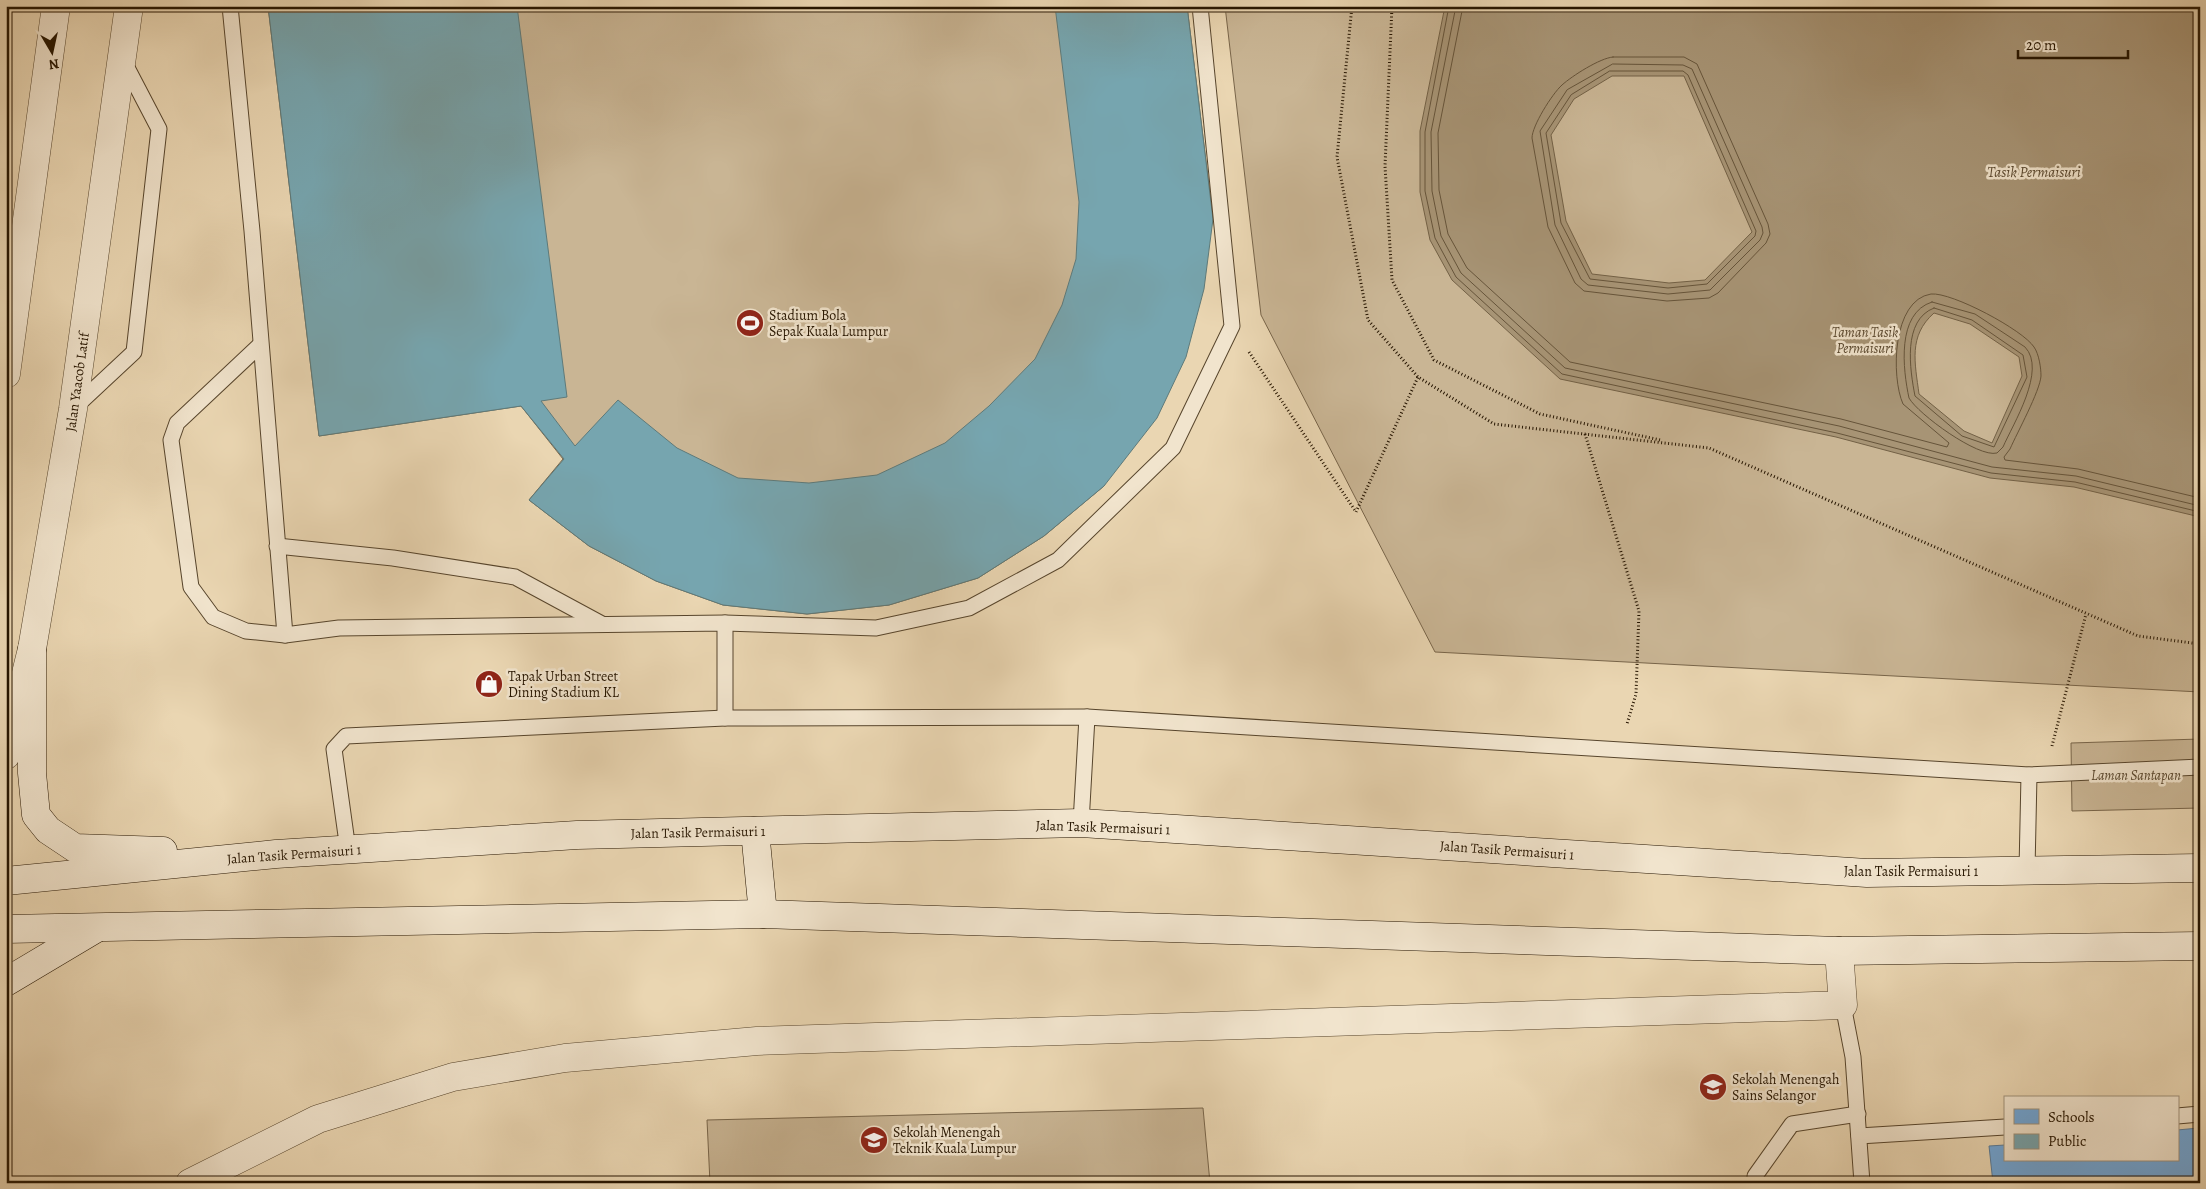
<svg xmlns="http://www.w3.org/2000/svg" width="2206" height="1189" viewBox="0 0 2206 1189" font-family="Alegreya,serif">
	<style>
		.green { fill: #c9b594; stroke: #78654a }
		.water { fill: #a79475; stroke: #736146; fill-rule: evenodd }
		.schools { fill: #6fa8dc; stroke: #597c9a }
		.public { fill: #76a5af; stroke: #5e7a7a }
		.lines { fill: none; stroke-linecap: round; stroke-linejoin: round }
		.shore { stroke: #66543a; stroke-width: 1 }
		.service-casing { stroke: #57452c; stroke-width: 17 }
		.minor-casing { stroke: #57452c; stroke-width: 29 }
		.tertiary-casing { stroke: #57452c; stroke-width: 29 }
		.secondary-casing { stroke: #261500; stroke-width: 29 }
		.path { stroke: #261500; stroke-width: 3; stroke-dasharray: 1 2.5; stroke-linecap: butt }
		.service { stroke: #f1e4cd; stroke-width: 15 }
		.minor { stroke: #f1e4cd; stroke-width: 28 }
		.tertiary { stroke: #f1e4cd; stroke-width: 28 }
		.secondary { stroke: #f1e4cd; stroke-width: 28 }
		.labels { text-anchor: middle; stroke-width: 5; stroke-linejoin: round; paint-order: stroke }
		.poi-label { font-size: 14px; fill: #261500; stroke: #f1e4cd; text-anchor: start }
		.park-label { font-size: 14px; font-style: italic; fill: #57452c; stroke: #f1e4cd }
		.street-label { font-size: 14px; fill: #261500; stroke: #f1e4cd }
		.water-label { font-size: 15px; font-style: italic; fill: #5a482f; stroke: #f1e4cd }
	</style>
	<rect width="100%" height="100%" fill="#ead6b2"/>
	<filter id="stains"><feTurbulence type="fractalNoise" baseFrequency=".004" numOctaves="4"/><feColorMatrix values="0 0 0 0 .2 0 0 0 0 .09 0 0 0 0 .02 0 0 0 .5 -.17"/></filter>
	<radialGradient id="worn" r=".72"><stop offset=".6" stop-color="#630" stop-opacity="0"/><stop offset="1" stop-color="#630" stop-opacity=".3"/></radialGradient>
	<g class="green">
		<polygon points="268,6 1187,6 1213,219 1104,486 1044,536 978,578 889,605 807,614 723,605 656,581 589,546 529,500 563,459 521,406 319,436"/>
		<polygon points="1225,6 2200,6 2200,692 1435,652 1261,315"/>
		<polygon points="2200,739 2200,808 2072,811 2071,743"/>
		<polygon points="1203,1108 1210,1183 710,1183 707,1120"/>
	</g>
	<path class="water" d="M1445 6H2200V517L2074 487 1990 478 1836 437 1560 379 1452 280 1430 240 1420 192V131ZM1612 76H1684L1752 232 1705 280 1669 283 1592 274 1566 221 1551 135 1574 99ZM1934 313 1970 324 2019 357 2022 376 1992 443 1964 431 1919 394C1915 363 1908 336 1934 313Z"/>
	<polygon class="schools" points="2199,1128 2200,1183 1993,1183 1989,1146 2005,1145 2005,1160 2177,1160 2177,1130"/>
	<polygon class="public" points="268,6 517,6 567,397 541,401 575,446 618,400 677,448 738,478 809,483 877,475 945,443 989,406 1035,359 1062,305 1076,259 1079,202 1055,6 1187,6 1213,219 1204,289 1186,357 1157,418 1104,486 1044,536 978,578 889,605 807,614 723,605 656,581 589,546 529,500 564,459 521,406 319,436"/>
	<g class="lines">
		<g class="shore">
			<polyline points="1449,6 1425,132 1425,191 1435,238 1456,277 1562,374 1837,433 1991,473 2075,482 2200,512"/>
			<polyline points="1456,6 1431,132 1432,191 1441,236 1461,273 1565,368 1839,426 1992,467 2076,476 2200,506"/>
			<path d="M1463 6 1438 133 1439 190 1448 234 1467 268 1570 362 1841 419 1947 447 1949 443 1903 404C1891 377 1892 300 1931 294 1952 292 2023 330 2034 347 2039 354 2041 368 2041 376 2040 391 2017 433 2010 449L2004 457 2005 460 2078 469 2200 498"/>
			<path d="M1613 57H1684L1697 64 1768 224 1770 234 1766 243 1718 293 1709 298 1667 301 1584 291 1575 283 1548 227 1532 138C1532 126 1552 94 1562 85 1572 76 1600 58 1613 57Z"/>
			<polygon points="1613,64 1683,65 1692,69 1762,227 1763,233 1760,240 1710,290 1668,294 1588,285 1581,279 1555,225 1540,131 1567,90"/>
			<polygon points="1610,71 1683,71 1688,75 1756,231 1755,236 1707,284 1668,288 1590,279 1561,223 1546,133 1571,95"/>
			<path d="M1932 302 1975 314 2025 347C2047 370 2013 424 2003 447L1997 453C1978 458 1918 414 1909 398 1903 370 1896 313 1932 302Z"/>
			<path d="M1934 308 1972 320 2023 355 2027 377 1994 447 1962 436 1915 396C1910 370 1902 320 1934 308Z"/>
		</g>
		<defs>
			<g id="service">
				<polyline points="230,6 252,231 285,635"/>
				<polyline points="260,345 177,423 171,440 191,587 213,617 246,631 285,635 339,628 725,623 876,628 969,608 1058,560 1173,448 1232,326 1200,6"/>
				<polyline points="74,408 134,352 159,129 124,62"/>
				<polyline points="277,546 393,558 515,577 602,624"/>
				<polyline points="725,718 725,623"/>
				<polyline points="1081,823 1087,717"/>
				<polyline points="348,850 334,749 346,736 725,718 1087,717 2029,775 2200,767"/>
				<polyline points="2027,870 2029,775"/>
				<polyline points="1843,1005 1853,1057 1862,1183"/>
				<polyline points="2177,1116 2200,1114"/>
				<polyline points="1859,1136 2005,1127"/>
				<polyline points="1755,1183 1755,1176 1792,1124 1858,1114"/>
			</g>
			<polyline id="minor" points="190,1183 318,1119 453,1077 565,1058 757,1041 1843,1005 1839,951"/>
			<g id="tertiary">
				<polyline points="6,374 56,6"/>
				<polyline points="6,755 32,649 73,409 129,6"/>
			</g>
			<g id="secondary">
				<polyline points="32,649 32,773 36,815 48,830 75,848 163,851"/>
				<polyline points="755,831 763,914"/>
				<polyline points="6,881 276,854 577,835 1081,823 1867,873 2200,868"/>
				<polyline points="6,929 763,914 1839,951 2200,946"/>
				<polyline points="6,982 95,929"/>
			</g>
		</defs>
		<use href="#service" class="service-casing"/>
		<use href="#minor" class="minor-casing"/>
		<use href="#tertiary" class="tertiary-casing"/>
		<use href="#secondary" class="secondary-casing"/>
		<g class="path">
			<polyline points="1352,6 1337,157 1368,320 1418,377 1494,424 1709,448 2138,636 2200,644"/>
			<polyline points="1392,6 1385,166 1392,280 1434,360 1540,414 1660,440"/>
			<polyline points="1249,352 1356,512 1418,377"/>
			<polyline points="1585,434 1639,611 1636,694 1627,724"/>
			<polyline points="2052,746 2086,614"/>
		</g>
		<use href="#service" class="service"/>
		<use href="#minor" class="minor"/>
		<use href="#tertiary" class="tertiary"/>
		<use href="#secondary" class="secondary"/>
	</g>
	<defs>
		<symbol id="stadium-disc" viewBox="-11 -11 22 22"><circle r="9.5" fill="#8f2418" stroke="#f1e4cd"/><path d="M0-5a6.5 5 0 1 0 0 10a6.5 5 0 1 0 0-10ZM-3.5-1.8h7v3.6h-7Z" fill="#fff"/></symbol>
		<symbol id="shop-disc" viewBox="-11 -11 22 22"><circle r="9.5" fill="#8f2418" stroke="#f1e4cd"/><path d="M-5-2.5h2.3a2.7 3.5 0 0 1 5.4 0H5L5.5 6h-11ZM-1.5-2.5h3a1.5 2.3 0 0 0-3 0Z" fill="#fff"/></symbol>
		<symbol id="school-disc" viewBox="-11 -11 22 22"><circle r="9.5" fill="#8f2418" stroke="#f1e4cd"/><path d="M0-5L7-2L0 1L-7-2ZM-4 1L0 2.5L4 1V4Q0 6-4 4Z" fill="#fff"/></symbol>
	</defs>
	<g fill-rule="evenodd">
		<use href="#stadium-disc" x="734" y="307" width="32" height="32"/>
		<use href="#shop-disc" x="473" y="668" width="32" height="32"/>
		<use href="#school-disc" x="1697" y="1071" width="32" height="32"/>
		<use href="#school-disc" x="858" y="1124" width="32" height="32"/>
	</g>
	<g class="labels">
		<g class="poi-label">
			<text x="769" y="320">Stadium Bola<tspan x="769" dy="16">Sepak Kuala Lumpur</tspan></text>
			<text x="508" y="681">Tapak Urban Street<tspan x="508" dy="16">Dining Stadium KL</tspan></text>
			<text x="1732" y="1084">Sekolah Menengah<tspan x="1732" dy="16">Sains Selangor</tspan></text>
			<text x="893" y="1137">Sekolah Menengah<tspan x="893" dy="16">Teknik Kuala Lumpur</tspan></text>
		</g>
		<g class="park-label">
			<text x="1865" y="337">Taman Tasik<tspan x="1865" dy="16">Permaisuri</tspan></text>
			<text x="2136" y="780">Laman Santapan</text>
		</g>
		<g class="street-label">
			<text transform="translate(77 382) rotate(-82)" y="5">Jalan Yaacob Latif</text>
			<text transform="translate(1103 827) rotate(2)" y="5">Jalan Tasik Permaisuri 1</text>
			<text transform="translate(698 832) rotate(-1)" y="5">Jalan Tasik Permaisuri 1</text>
			<text transform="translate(1507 850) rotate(4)" y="5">Jalan Tasik Permaisuri 1</text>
			<text transform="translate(294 854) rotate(-4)" y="5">Jalan Tasik Permaisuri 1</text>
			<text x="1911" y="876">Jalan Tasik Permaisuri 1</text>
		</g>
		<g class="water-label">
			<text x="2034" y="177">Tasik Permaisuri</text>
		</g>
	</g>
	<rect width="2206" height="1189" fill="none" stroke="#ead6b2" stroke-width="25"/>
	<rect x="8" y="8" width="2191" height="1174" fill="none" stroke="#261500" stroke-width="2.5"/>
	<rect x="12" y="12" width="2181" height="1164" fill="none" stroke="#261500"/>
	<rect x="2004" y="1096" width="175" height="65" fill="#f1e4cd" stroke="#a0917b"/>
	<rect x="2014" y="1109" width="25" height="15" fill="#6fa8dc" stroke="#a0917b"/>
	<text x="2048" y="1122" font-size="15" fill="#261500">Schools</text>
	<rect x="2014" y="1134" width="25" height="15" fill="#76a5af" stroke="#a0917b"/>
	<text x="2048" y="1146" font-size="15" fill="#261500">Public</text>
	<g transform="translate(52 52) rotate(171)" stroke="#f1e4cd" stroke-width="4" paint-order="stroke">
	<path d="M0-4L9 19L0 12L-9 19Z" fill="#261500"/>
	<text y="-8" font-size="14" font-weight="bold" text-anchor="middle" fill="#261500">N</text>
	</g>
	<path d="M2018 50v8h110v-8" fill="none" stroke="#261500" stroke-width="2.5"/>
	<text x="2026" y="50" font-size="15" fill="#261500" stroke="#f1e4cd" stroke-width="4" paint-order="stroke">20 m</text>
	<rect width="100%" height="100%" filter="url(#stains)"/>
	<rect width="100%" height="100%" fill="url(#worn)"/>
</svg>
